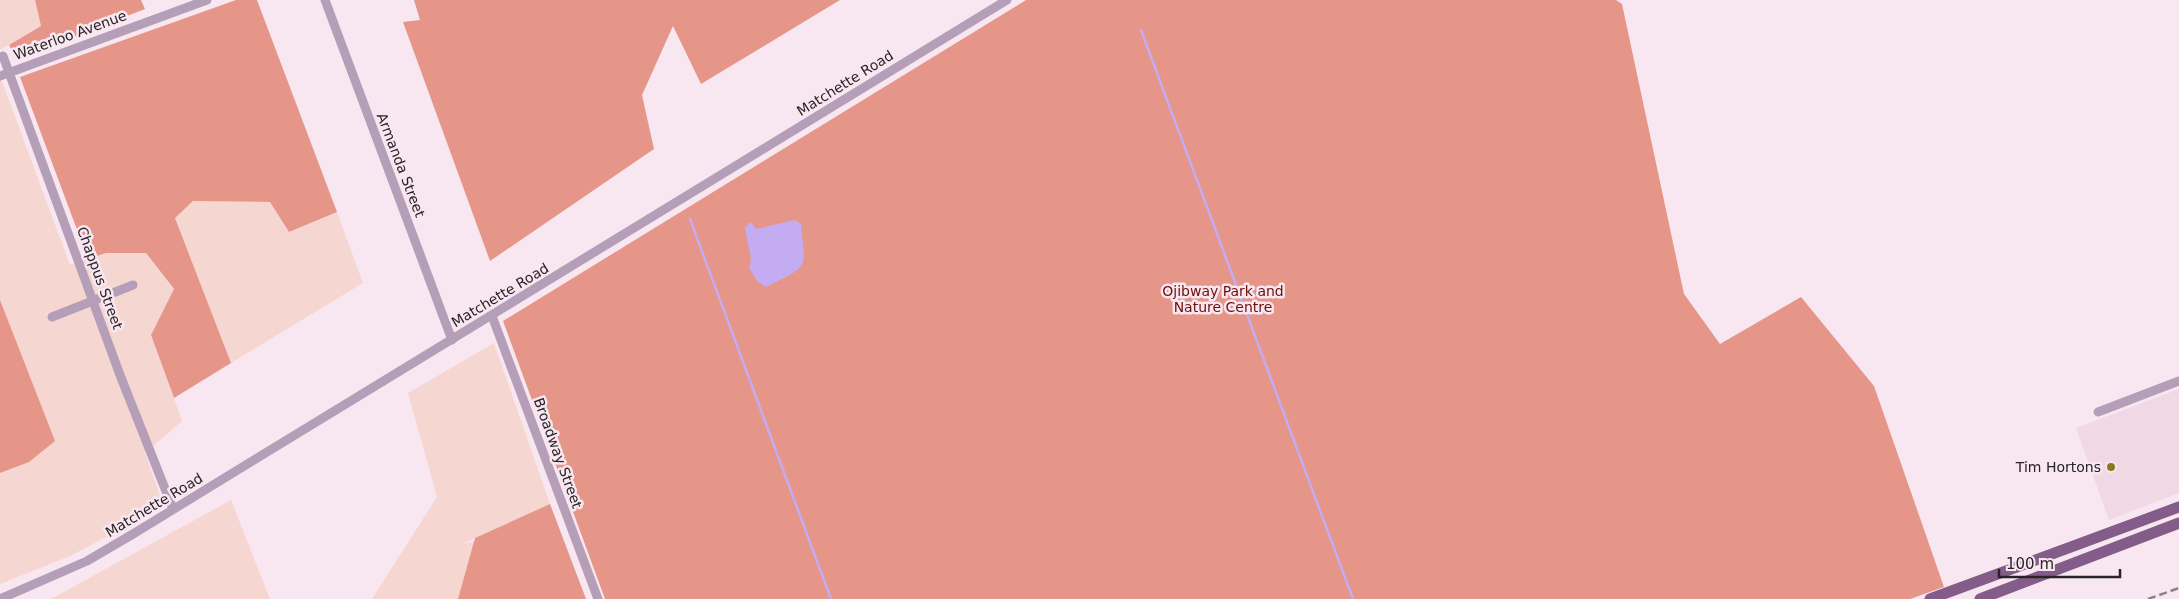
<svg xmlns="http://www.w3.org/2000/svg" width="2179" height="599" viewBox="0 0 2179 599" font-family="'DejaVu Sans',sans-serif">
	<style>
		.built { fill: #f1d8e5 }
		.green { fill: #f6d6d1 }
		.forest { fill: #e59689 }
		.water { fill: #c3acf1 }
		.lines { fill: none; stroke-linecap: round; stroke-linejoin: round }
		.stream { stroke: #c3acf1; stroke-width: 2.5 }
		.minor { stroke: #b59eb8; stroke-width: 9 }
		.major { stroke: #845c8a; stroke-width: 11 }
		.rail { stroke: #8d8188; stroke-width: 2.5; stroke-dasharray: 8 4; stroke-linecap: butt }
		.poi-dot { fill: #8c771c; stroke: #f8e7f0; stroke-width: 2 }
		.labels { text-anchor: middle; stroke-width: 5; stroke-linejoin: round; paint-order: stroke }
		.street-label { font-size: 14px; fill: #292226; stroke: #f8e7f0 }
		.park-label { font-size: 14px; fill: #6e0e0a; stroke: #f8e7f0 }
		.poi-label { font-size: 14px; fill: #292226; stroke: #f8e7f0; text-anchor: end }
	</style>
	<rect width="100%" height="100%" fill="#f8e7f0"/>
	<polygon class="built" points="2179,389 2179,493 2109,520 2076,428"/>
	<g class="green">
		<polygon points="0,0 35,0 41,26 0,50"/>
		<polygon points="0,76 70,265 106,253 146,253 174,290 151,335 182,421 145,453 164,507 70,556 0,584 0,473 29,462 54,441 0,300"/>
		<polygon points="193,201 270,202 289,232 337,212 363,283 231,363 175,218"/>
		<polygon points="494,343 550,504 460,545 475,541 459,599 372,599 437,497 408,393"/>
		<polygon points="231,500 270,599 51,599"/>
	</g>
	<g class="forest">
		<polygon points="35,0 141,0 145,9 17,59 9,45 41,26"/>
		<polygon points="236,0 257,0 337,212 289,232 270,202 193,201 175,218 231,363 174,398 151,335 174,289 146,253 106,253 88,259 20,77"/>
		<polygon points="414,0 840,0 701,84 673,26 642,95 654,149 490,261 403,22 420,20"/>
		<polygon points="1026,0 1616,0 1622,4 1684,294 1720,344 1801,297 1874,386 1944,587 1910,599 605,599 503,321"/>
		<polygon points="0,300 55,441 29,462 0,473"/>
		<polygon points="550,504 586,599 458,599 475,538"/>
	</g>
	<path class="water" d="M795 220 801 224C805 271 811 264 766 287L758 282 749 268 751 259 745 227 751 222 756 229Z"/>
	<g class="lines">
		<g class="stream">
			<polyline points="1141,30 1353,599"/>
			<polyline points="690,219 831,599"/>
		</g>
		<g class="minor">
			<polyline points="325,0 452,340"/>
			<polyline points="3,56 120,375 173,509"/>
			<polyline points="0,76 207,0"/>
			<polyline points="492,316 598,599"/>
			<polyline points="52,317 133,285"/>
			<polyline points="2098,412 2179,381"/>
			<polyline points="0,599 87,561 133,534 1007,0"/>
		</g>
		<g class="major">
			<polyline points="1930,599 2179,507"/>
			<polyline points="1980,599 2179,523"/>
		</g>
		<polyline class="rail" points="2148,599 2179,588"/>
	</g>
	<circle class="poi-dot" cx="2111" cy="467" r="5"/>
	<g class="labels">
		<g class="street-label">
			<text transform="translate(70 35) rotate(-20)" y="5">Waterloo Avenue</text>
			<text transform="translate(845 83) rotate(-32)" y="5">Matchette Road</text>
			<text transform="translate(401 165) rotate(69)" y="5">Armanda Street</text>
			<text transform="translate(100 278) rotate(70)" y="5">Chappus Street</text>
			<text transform="translate(500 295) rotate(-31)" y="5">Matchette Road</text>
			<text transform="translate(558 453) rotate(70)" y="5">Broadway Street</text>
			<text transform="translate(154 505) rotate(-31)" y="5">Matchette Road</text>
		</g>
		<g class="park-label">
			<text x="1223" y="296">Ojibway Park and<tspan x="1223" dy="16">Nature Centre</tspan></text>
		</g>
		<g class="poi-label">
			<text x="2101" y="472">Tim Hortons</text>
		</g>
	</g>
	<path d="M1999 569v8h121v-8" fill="none" stroke="#292226" stroke-width="2.5"/>
	<text x="2006" y="569" font-size="15" fill="#292226" stroke="#f8e7f0" stroke-width="4" paint-order="stroke">100 m</text>
</svg>
